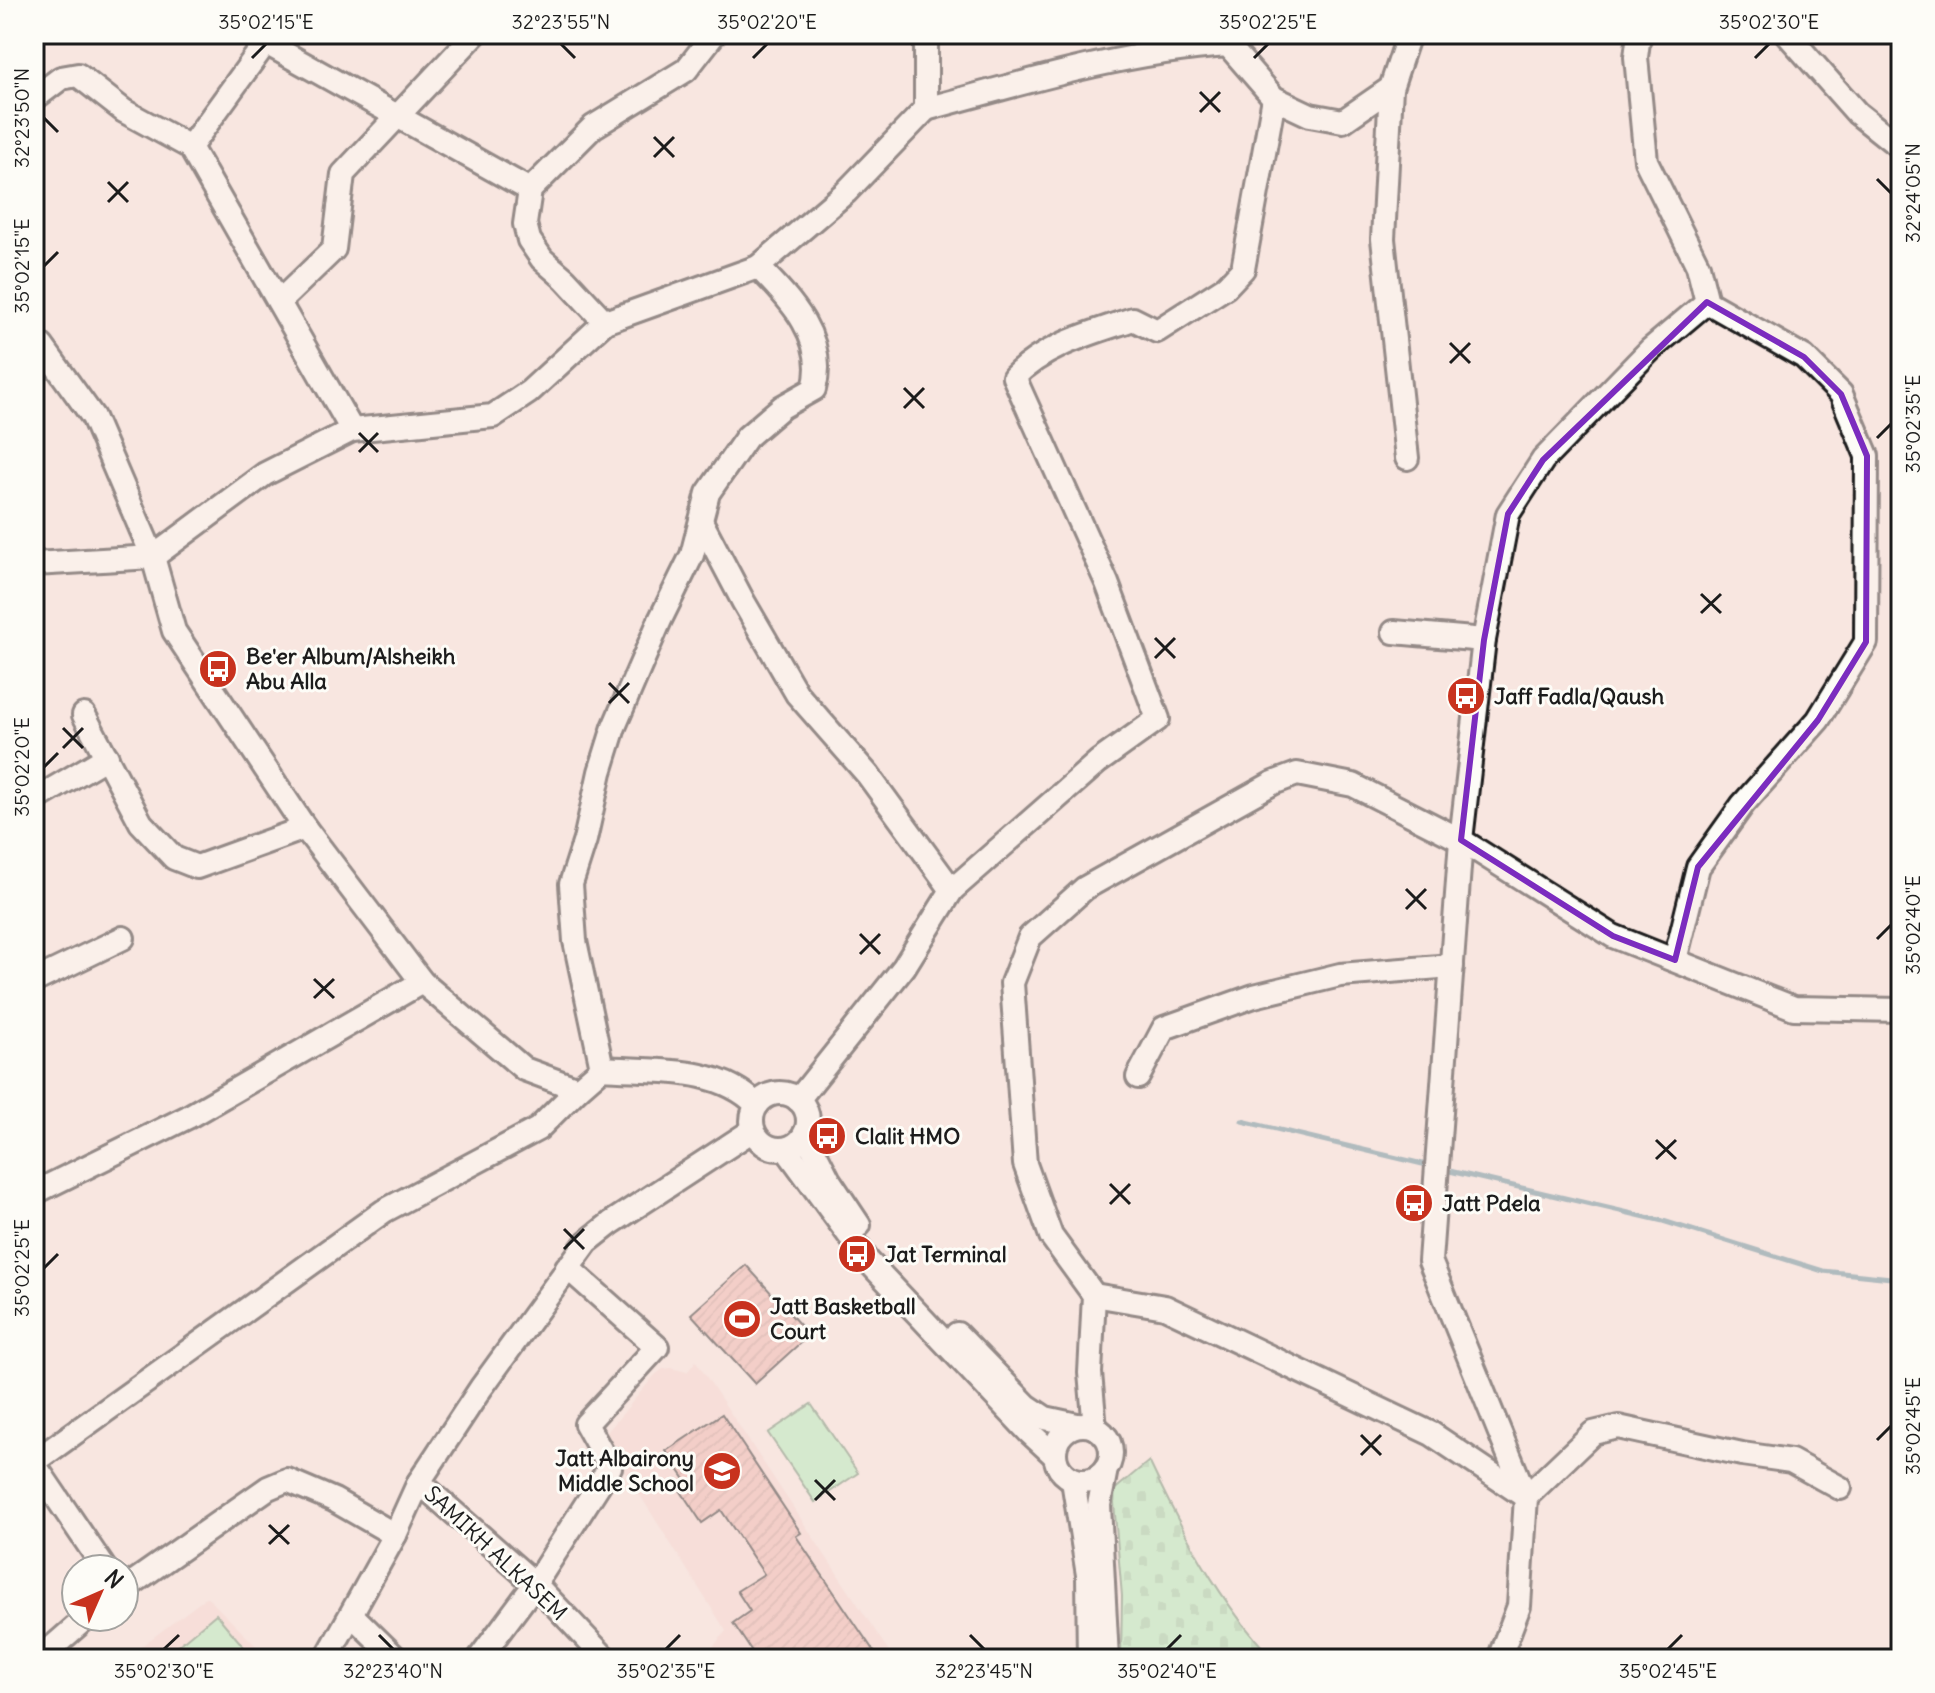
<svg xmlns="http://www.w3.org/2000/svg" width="1935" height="1693" viewBox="0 0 1935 1693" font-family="Delius,sans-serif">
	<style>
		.built { fill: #f5d6d0 }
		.cemetery { fill: url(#cemetery-stones); stroke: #64856a; stroke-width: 2 }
		.green { fill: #aceeb8; stroke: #64856a; stroke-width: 2 }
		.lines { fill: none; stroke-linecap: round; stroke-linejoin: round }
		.stream { stroke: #5a8794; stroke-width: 5 }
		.building { fill: url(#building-hatch); stroke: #1c1c1c; stroke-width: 2 }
		.minor-casing { stroke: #1c1c1c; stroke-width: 28 }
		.minor { stroke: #fdfcf7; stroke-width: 22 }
		.marked { fill: none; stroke: #7b2cbf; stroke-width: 6; stroke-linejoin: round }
		.ticks { fill: none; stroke: #1c1c1c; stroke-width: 3 }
		.labels { text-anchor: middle; stroke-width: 6; stroke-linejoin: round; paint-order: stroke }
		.poi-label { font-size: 22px; font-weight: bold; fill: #1c1c1c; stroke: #fdfcf7; text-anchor: start }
		.street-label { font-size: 22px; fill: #1c1c1c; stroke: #fdfcf7 }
		.neatline { fill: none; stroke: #1c1c1c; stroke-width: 3 }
		.ticks-label { font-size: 20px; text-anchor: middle; fill: #1c1c1c }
	</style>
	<defs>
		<pattern id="cemetery-stones" width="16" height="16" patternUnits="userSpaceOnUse" patternTransform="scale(2)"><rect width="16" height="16" fill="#aceeb8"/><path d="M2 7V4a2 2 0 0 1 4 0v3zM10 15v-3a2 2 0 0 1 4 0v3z" fill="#93cc9e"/></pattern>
		<pattern id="building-hatch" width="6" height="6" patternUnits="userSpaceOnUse" patternTransform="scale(2)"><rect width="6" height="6" fill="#edb2aa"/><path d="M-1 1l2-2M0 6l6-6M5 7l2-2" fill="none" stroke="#cb9892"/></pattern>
	</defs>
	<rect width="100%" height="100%" fill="#f8e6e0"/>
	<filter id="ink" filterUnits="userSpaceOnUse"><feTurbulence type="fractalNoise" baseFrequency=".0125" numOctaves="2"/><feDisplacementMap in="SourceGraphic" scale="16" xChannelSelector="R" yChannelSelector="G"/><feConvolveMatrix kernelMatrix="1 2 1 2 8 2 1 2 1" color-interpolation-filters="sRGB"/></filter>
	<g filter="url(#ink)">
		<g class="built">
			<polygon points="696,1361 894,1659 703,1659 726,1631 603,1437 655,1375 663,1369 671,1368 687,1372"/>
			<polygon points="207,1597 269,1659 125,1659 131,1654"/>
		</g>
		<path class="cemetery" d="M1149 1461C1182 1531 1219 1602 1273 1659H1121L1122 1596 1113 1491Z"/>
		<g class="green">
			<polygon points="811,1404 858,1473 815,1502 768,1433"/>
			<polygon points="216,1614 254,1659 162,1659"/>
		</g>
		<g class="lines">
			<g class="stream">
				<polyline points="1242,1121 1431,1166"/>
				<polyline points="1441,1169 1663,1221 1823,1271 1901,1279"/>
			</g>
		</g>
		<g class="building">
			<polygon points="746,1265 809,1335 755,1384 691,1314"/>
			<polygon points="722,1414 801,1533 796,1536 879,1659 757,1659 733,1623 750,1611 737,1591 764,1574 721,1510 702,1523 678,1487 686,1481 666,1451"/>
		</g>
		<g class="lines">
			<defs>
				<g id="minor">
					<polyline points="250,34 530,190"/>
					<polyline points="272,34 190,147 352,430"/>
					<path d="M926 34V109C1026 82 1124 52 1228 45L1274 98 1310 115 1343 121 1391 88 1409 34"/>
					<polyline points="1639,34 1636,57 1646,161 1698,266 1707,302 1804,357 1841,394 1867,456 1866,642 1818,720 1743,804 1698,867 1675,960"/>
					<polyline points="1787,34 1857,113 1901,148"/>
					<polyline points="1391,88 1383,239 1407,458"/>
					<polyline points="36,97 61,78 78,75 124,111 190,147"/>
					<polyline points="279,302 334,249 343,174 475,34"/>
					<polyline points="605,322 565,279 542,259 529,240 525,224 530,190 593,127 686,70 714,34"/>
					<path d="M34 339 42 346 93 417 153 557 174 631 305 828 422 982 524 1069 578 1089 602 1068C654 1072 718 1065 757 1105"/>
					<polyline points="701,521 743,601 797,694 868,775 952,890"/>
					<polyline points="34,564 153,557 265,474 352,430 493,416 529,392 605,322 758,267 846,192 926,109"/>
					<polyline points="1394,632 1484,640 1508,514 1543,460 1650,350 1707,302"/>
					<polyline points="1484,640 1461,840 1430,1261 1526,1497 1519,1606 1499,1659"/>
					<polyline points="84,715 141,823 174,858 197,867 305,828"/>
					<polyline points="34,800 107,757"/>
					<polyline points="34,981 123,938"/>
					<path d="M602 1068 575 941 571 884 585 840 600 772 614 727 660 620 692 555 708 493 747 437 782 407 814 389C828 339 791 300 758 267"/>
					<polyline points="1138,1077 1164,1028 1254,996 1340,975 1452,966"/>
					<circle cx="780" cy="1121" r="28"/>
					<path d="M798 1100 904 967 952 890 1098 762 1158 719 1107 583 1014 377C1045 345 1092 333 1133 319L1157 331 1226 287 1243 269 1274 98"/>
					<polyline points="805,1133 829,1180 859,1225"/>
					<polyline points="786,1149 868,1261 1029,1432 1055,1456"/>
					<polyline points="34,1193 188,1117 422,982"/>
					<polyline points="1094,1295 1165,1307 1432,1434 1526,1497 1593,1433 1618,1427 1742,1454 1791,1461 1840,1488"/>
					<polyline points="957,1334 1027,1406 1045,1418 1077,1425"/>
					<circle cx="1083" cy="1453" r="28"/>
					<polyline points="1095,1428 1090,1373 1094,1295 1051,1236 1025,1164 1012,983 1030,937 1085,888 1273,783 1297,774 1353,785 1461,840 1613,936 1794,1008 1901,1010"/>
					<polyline points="34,1462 384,1211 538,1129 578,1089"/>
					<polyline points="34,1464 105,1569"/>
					<polyline points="1106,1469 1099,1505 1107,1659"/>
					<polyline points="1073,1480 1088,1575 1089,1659"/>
					<polyline points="419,1482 535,1584 606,1659"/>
					<polyline points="124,1589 268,1488 287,1480 334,1500 395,1535"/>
					<polyline points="352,1615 397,1659"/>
					<polyline points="39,1659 87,1617"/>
					<polyline points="326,1659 395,1535 419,1482 481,1388 587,1242 611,1223 753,1130"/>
					<polyline points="479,1659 535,1584 610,1467 586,1424 657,1347 567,1267"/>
				</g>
			</defs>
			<use href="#minor" class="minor-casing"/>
			<use href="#minor" class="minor"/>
		</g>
	</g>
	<path d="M0 0H1935V1693H0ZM1707 302 1804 357 1841 394 1867 456 1866 642 1818 720 1698 867 1675 960 1613 936 1461 840 1484 640 1508 514 1543 460Z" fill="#f8e6e0" fill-opacity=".55" fill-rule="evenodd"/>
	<path class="marked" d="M1707 302 1804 357 1841 394 1867 456 1866 642 1818 720 1698 867 1675 960 1613 936 1461 840 1484 640 1508 514 1543 460Z"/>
	<path class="ticks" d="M561 44 575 58M252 58 266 44M753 58 767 44M1254 58 1268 44M1755 58 1769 44M1200 92 1220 112M1200 112 1220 92M44 118 58 132M654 137 674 157M654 157 674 137M1877 179 1891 193M108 182 128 202M108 202 128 182M44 266 58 252M1450 343 1470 363M1450 363 1470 343M904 388 924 408M904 408 924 388M359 433 378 452M1877 438 1891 424M359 452 378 433M1701 594 1721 613M1701 613 1721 594M1155 638 1175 658M1155 658 1175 638M609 683 629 703M609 703 629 683M63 728 83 748M63 748 83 728M44 767 58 753M1406 889 1426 909M1406 909 1426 889M860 934 880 954M1877 939 1891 925M860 954 880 934M314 979 334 998M314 998 334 979M1656 1140 1676 1159M1656 1159 1676 1140M1110 1184 1130 1204M1110 1204 1130 1184M564 1229 584 1249M564 1249 584 1229M44 1268 58 1254M1361 1435 1381 1455M1877 1440 1891 1426M1361 1455 1381 1435M815 1480 835 1500M815 1500 835 1480M269 1525 289 1544M269 1544 289 1525M379 1635 393 1649M970 1635 984 1649M164 1649 179 1635M666 1649 680 1635M1167 1649 1181 1635M1668 1649 1682 1635"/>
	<defs>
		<symbol id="bus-disc" viewBox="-11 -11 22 22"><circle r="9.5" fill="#c8321e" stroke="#fdfcf7"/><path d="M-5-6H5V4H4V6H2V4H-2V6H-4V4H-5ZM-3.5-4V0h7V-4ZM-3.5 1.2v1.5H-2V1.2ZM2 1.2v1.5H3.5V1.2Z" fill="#fff"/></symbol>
		<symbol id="stadium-disc" viewBox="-11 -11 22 22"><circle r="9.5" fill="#c8321e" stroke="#fdfcf7"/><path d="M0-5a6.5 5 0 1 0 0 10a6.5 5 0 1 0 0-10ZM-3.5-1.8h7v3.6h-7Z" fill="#fff"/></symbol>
		<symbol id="school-disc" viewBox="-11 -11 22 22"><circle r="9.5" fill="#c8321e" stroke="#fdfcf7"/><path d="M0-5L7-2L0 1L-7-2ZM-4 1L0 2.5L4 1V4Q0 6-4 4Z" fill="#fff"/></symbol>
	</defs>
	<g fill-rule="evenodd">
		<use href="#bus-disc" x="196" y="647" width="44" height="44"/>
		<use href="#bus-disc" x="1444" y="674" width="44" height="44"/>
		<use href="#bus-disc" x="805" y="1114" width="44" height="44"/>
		<use href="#bus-disc" x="1392" y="1181" width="44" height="44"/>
		<use href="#bus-disc" x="835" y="1232" width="44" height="44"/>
		<use href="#stadium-disc" x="720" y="1297" width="44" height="44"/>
		<use href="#school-disc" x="700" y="1449" width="44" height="44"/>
	</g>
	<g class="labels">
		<g class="poi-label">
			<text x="246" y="664">Be'er Album/Alsheikh<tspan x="246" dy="25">Abu Alla</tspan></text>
			<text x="1494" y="704">Jaff Fadla/Qaush</text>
			<text x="855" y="1144">Clalit HMO</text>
			<text x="1442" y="1211">Jatt Pdela</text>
			<text x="885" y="1262">Jat Terminal</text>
			<text x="770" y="1314">Jatt Basketball<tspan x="770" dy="25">Court</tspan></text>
			<text x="694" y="1466" text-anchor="end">Jatt Albairony<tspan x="694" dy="25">Middle School</tspan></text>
		</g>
		<g class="street-label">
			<text transform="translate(496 1553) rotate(43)" y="8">SAMIKH ALKASEM</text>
		</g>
	</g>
	<rect width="1935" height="1693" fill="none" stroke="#fdfcf7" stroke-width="88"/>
	<g transform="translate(100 1593) rotate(45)"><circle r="38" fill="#fdfcf7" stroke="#a3a29f" stroke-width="2"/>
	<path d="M0-6L14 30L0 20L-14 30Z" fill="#c8321e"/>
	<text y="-12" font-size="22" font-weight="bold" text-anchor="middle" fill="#1c1c1c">N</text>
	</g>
	<rect x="44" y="44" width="1847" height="1605" class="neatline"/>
	<g class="ticks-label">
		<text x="266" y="29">35°02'15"E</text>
		<text x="561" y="29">32°23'55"N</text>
		<text x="767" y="29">35°02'20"E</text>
		<text x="1268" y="29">35°02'25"E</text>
		<text x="1769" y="29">35°02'30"E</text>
		<text transform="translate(22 118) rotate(-90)" y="7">32°23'50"N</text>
		<text transform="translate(1913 193) rotate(-90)" y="7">32°24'05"N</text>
		<text transform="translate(22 266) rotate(-90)" y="7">35°02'15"E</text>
		<text transform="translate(1913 424) rotate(-90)" y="7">35°02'35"E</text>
		<text transform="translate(22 767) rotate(-90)" y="7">35°02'20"E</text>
		<text transform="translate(1913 925) rotate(-90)" y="7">35°02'40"E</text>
		<text transform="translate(22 1268) rotate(-90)" y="7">35°02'25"E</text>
		<text transform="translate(1913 1426) rotate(-90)" y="7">35°02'45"E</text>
		<text x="164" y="1678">35°02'30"E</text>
		<text x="393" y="1678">32°23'40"N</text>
		<text x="666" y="1678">35°02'35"E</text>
		<text x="984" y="1678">32°23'45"N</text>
		<text x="1167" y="1678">35°02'40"E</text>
		<text x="1668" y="1678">35°02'45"E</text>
	</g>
</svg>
